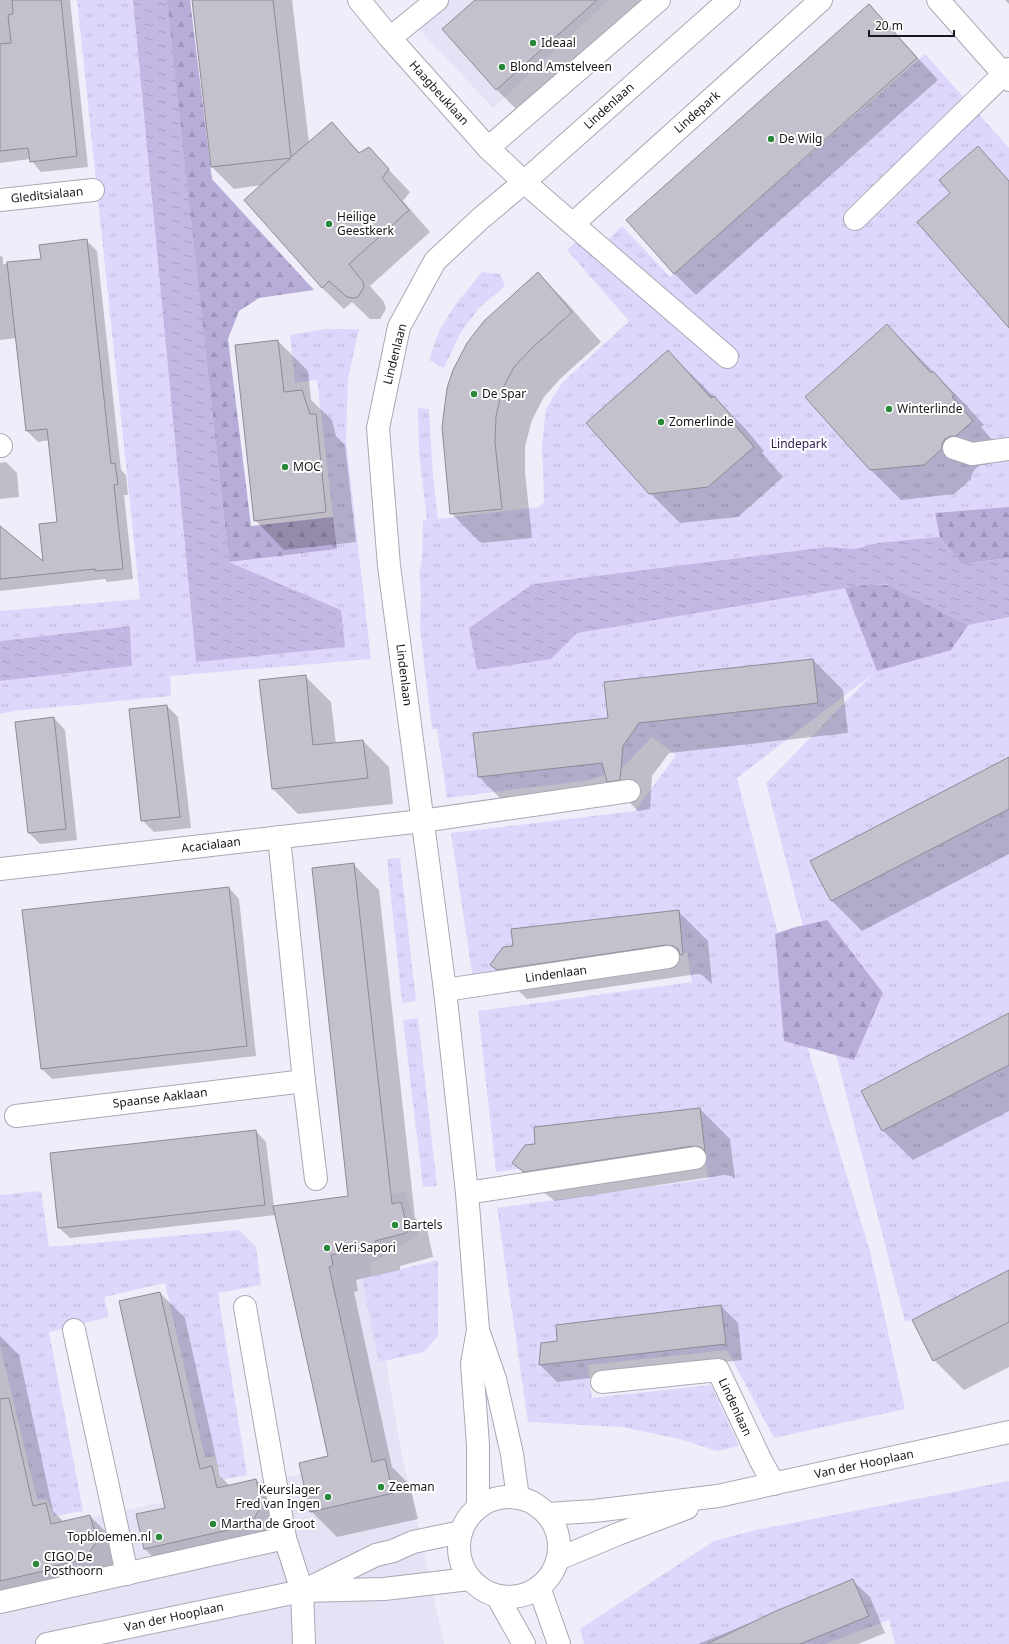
<svg xmlns="http://www.w3.org/2000/svg" width="1009" height="1644" viewBox="0 0 1009 1644" font-family="'Noto Sans',sans-serif">
	<style>
		.built { fill: #e6e1f5 }
		.grass { fill: url(#grass-tufts) }
		.forest { fill: url(#forest-firs) }
		.water { fill: url(#water-ripples) }
		.shadow { fill: #0003 }
		.building { fill: #c4c1cd; stroke: #8e8b97 }
		.lines { fill: none; stroke-linecap: round; stroke-linejoin: round }
		.minor-casing { stroke: #aaa8b4; stroke-width: 24 }
		.minor { stroke: #fff; stroke-width: 22 }
		.poi-dot { fill: #2a883a; stroke: #fff; stroke-width: 1.5 }
		.labels { text-anchor: middle; stroke-width: 4; stroke-linejoin: round; paint-order: stroke }
		.poi-label { font-size: 12px; fill: #18171b; stroke: #fff; text-anchor: start }
		.street-label { font-size: 12px; fill: #18171b; stroke: #fff }
		.park-label { font-size: 12px; fill: #332155; stroke: #fff }
	</style>
	<defs>
		<pattern id="grass-tufts" width="24" height="20" patternUnits="userSpaceOnUse"><rect width="24" height="20" fill="#dfd6fc"/><path d="M3 7l-1-3M5 7V3M7 7l1-3M15 17l-1-3M17 17v-4M19 17l1-3" fill="none" stroke="#bfb7d7"/></pattern>
		<pattern id="forest-firs" width="22" height="20" patternUnits="userSpaceOnUse"><rect width="22" height="20" fill="#b8add8"/><path d="M5 1l3.5 6h-7zM16 11l3.5 6h-7z" fill="#9d94b9"/></pattern>
		<pattern id="water-ripples" width="26" height="14" patternUnits="userSpaceOnUse"><rect width="26" height="14" fill="#c3b8e4"/><path d="M2 4q2-2 4 0t4 0M15 11q2-2 4 0t4 0" fill="none" stroke="#a79dc3"/></pattern>
	</defs>
	<rect width="100%" height="100%" fill="#f0edfa"/>
	<g class="built">
		<polygon points="450,0 609,0 493,108 417,27"/>
		<polygon points="405,1191 418,1235 370,1264 400,1445 444,1644 0,1644 0,1536 329,1468 278,1222"/>
	</g>
	<g class="grass">
		<polygon points="77,0 133,0 196,662 341,610 229,562 337,549 317,380 295,383 290,335 325,329 359,329 348,379 346,440 371,659 170,676 171,696 14,711 0,714 0,681 132,666 130,626 0,641 0,611 140,599"/>
		<polygon points="925,54 1009,148 1009,1270 933,1311 905,1322 766,783 874,673 737,778 812,1063 870,1251 905,1409 774,1438 727,1350 588,1365 592,1398 711,1385 739,1446 717,1451 680,1439 622,1427 528,1422 497,1208 708,1179 703,1145 496,1172 478,1011 692,982 687,953 473,979 451,833 635,811 676,755 652,737 621,769 590,780 447,798 437,729 432,729 420,629 421,591 419,575 422,558 423,521 427,520 419,453 418,408 429,409 433,476 438,519 539,507 544,502 542,444 546,409 562,383 629,321 567,250 579,239 594,254 622,226 670,277"/>
		<polygon points="482,272 500,274 505,286 479,308 461,332 444,368 429,360 439,331 455,305"/>
		<polygon points="400,858 416,1001 402,1003 387,859"/>
		<polygon points="418,1018 437,1186 423,1187 403,1020"/>
		<polygon points="41,1191 49,1247 239,1230 256,1247 261,1285 218,1293 247,1475 222,1480 215,1456 205,1458 165,1283 104,1297 109,1317 49,1332 83,1511 54,1516 47,1499 37,1500 0,1345 0,1195"/>
		<polygon points="438,1260 438,1336 424,1352 379,1362 362,1279"/>
		<polygon points="1009,1481 1009,1644 895,1644 889,1620 825,1644 584,1644 580,1629 714,1541 756,1530"/>
	</g>
	<g class="forest">
		<polygon points="166,0 190,0 212,179 314,290 259,298 239,311 228,339 251,526 333,517 337,549 229,562"/>
		<polygon points="1009,507 1009,558 961,564 940,537 935,513"/>
		<polygon points="870,584 889,585 968,625 951,650 877,671 845,588"/>
		<polygon points="827,920 883,993 854,1060 784,1041 775,934 792,928"/>
	</g>
	<g class="water">
		<polygon points="133,0 167,0 229,562 341,610 345,647 196,662"/>
		<polygon points="940,537 961,564 1009,558 1009,617 968,625 886,584 870,584 577,633 551,659 477,670 469,628 533,584 827,547 855,549 878,543"/>
		<polygon points="130,626 132,666 0,681 0,641"/>
	</g>
	<g class="shadow">
		<polygon points="0,0 70,0 88,167 41,172 30,159 0,163"/>
		<polygon points="193,0 292,0 309,143 331,123 361,154 368,148 410,192 403,201 430,232 370,286 384,302 386,309 380,319 370,319 352,302 344,309 322,288 262,185 234,189 212,167"/>
		<polygon points="476,0 643,0 518,111 496,89"/>
		<polygon points="1005,0 1009,0 1009,4"/>
		<polygon points="869,6 891,28 938,80 696,295 674,273"/>
		<polygon points="87,241 97,251 121,470 126,475 128,495 124,495 133,579 107,582 105,579 0,591 0,528 44,563 59,523 49,440 38,442 27,431 16,338 0,340 0,255 3,258 3,264 42,260"/>
		<polygon points="538,273 567,303 601,342 561,378 544,397 532,420 525,446 525,472 532,538 481,543 451,513"/>
		<polygon points="887,325 963,402 984,425 981,427 1002,451 986,465 981,465 975,469 972,474 971,479 954,494 901,500 871,470"/>
		<polygon points="278,341 308,371 311,400 332,420 336,436 345,445 356,542 284,550 255,520"/>
		<polygon points="668,351 744,427 764,451 762,453 783,477 738,517 680,523 650,493"/>
		<polygon points="6,462 17,473 19,497 0,499 0,463"/>
		<polygon points="813,660 843,690 848,733 669,753 652,776 650,809 638,811 621,794 509,807 479,777 609,719"/>
		<polygon points="305,676 331,702 336,744 363,741 389,767 393,804 298,814 273,789"/>
		<polygon points="167,706 178,717 191,828 154,832 142,820"/>
		<polygon points="54,718 65,730 77,840 40,844 29,833"/>
		<polygon points="1009,758 1009,854 862,931 832,901 812,862"/>
		<polygon points="353,864 379,890 415,1218 427,1229 433,1257 400,1266 400,1270 356,1280 358,1291 354,1292 392,1467 410,1485 418,1519 337,1537 311,1511 329,1457 276,1215 70,1238 59,1228 256,1131 266,1142 274,1207 349,1197"/>
		<polygon points="229,888 239,899 256,1056 52,1079 41,1068"/>
		<polygon points="678,911 708,941 712,984 702,975 697,974 527,999 492,965 514,946"/>
		<polygon points="1009,1015 1009,1111 913,1160 883,1131 863,1091"/>
		<polygon points="700,1109 730,1139 735,1179 731,1176 724,1175 555,1201 543,1192 514,1163 536,1144"/>
		<polygon points="1009,1271 1009,1367 964,1390 934,1360 914,1321"/>
		<polygon points="160,1293 185,1318 220,1476 230,1486 256,1480 281,1505 287,1531 170,1574 145,1549 166,1509"/>
		<polygon points="721,1306 738,1323 742,1360 557,1382 540,1365 558,1342"/>
		<polygon points="0,1336 19,1355 53,1511 64,1522 90,1516 115,1541 121,1566 0,1607"/>
		<polygon points="853,1581 870,1597 885,1633 858,1644 698,1644"/>
	</g>
	<g class="building">
		<polygon points="12,0 61,0 77,156 30,162 28,148 0,151 0,44 11,43 8,15 13,14"/>
		<polygon points="192,0 273,0 291,157 332,122 359,153 369,147 389,169 382,178 409,210 349,264 363,282 364,287 358,297 353,298 347,297 329,281 322,288 244,200 291,158 211,167"/>
		<polygon points="475,0 597,0 496,90 442,29"/>
		<polygon points="869,4 917,58 674,274 626,220"/>
		<polygon points="978,146 1009,181 1009,328 917,222 950,193 939,180"/>
		<polygon points="87,239 111,464 115,463 118,484 114,485 123,569 95,571 95,569 0,579 0,526 43,561 39,524 57,522 47,429 26,431 7,262 41,259 39,245"/>
		<polygon points="538,272 572,312 532,348 514,367 502,390 496,416 495,442 502,509 450,514 442,427 447,388 453,370 467,343 484,321"/>
		<polygon points="887,324 931,373 933,371 954,395 952,397 973,421 956,436 951,436 945,439 942,444 942,449 924,465 870,470 805,397"/>
		<polygon points="278,340 284,392 302,390 310,414 316,414 326,512 254,521 235,345"/>
		<polygon points="668,350 711,398 714,396 735,420 733,423 754,447 708,487 649,494 586,423"/>
		<polygon points="813,659 818,703 639,723 623,746 620,780 607,782 602,763 478,777 473,733 608,718 604,682"/>
		<polygon points="306,675 313,745 363,740 368,778 272,789 259,680"/>
		<polygon points="167,705 180,817 141,821 129,709"/>
		<polygon points="54,717 66,829 28,833 15,722"/>
		<polygon points="1009,757 1009,809 831,901 810,861"/>
		<polygon points="354,863 392,1204 401,1202 408,1231 406,1233 375,1241 375,1245 331,1255 333,1265 329,1267 372,1462 385,1459 393,1493 310,1512 299,1463 328,1456 273,1206 348,1196 312,868"/>
		<polygon points="229,887 247,1046 41,1069 22,910"/>
		<polygon points="679,910 683,954 680,955 678,949 673,946 666,945 497,970 490,965 503,947 513,946 511,929"/>
		<polygon points="1009,1013 1009,1065 882,1131 861,1091"/>
		<polygon points="700,1108 705,1151 700,1147 693,1146 524,1172 512,1163 525,1145 535,1144 534,1127"/>
		<polygon points="256,1130 265,1205 58,1228 50,1153"/>
		<polygon points="1009,1270 1009,1322 933,1361 912,1320"/>
		<polygon points="160,1292 200,1469 212,1466 217,1488 256,1479 262,1505 250,1525 144,1549 136,1514 165,1508 119,1301"/>
		<polygon points="721,1305 726,1344 539,1365 541,1343 557,1341 556,1325"/>
		<polygon points="9,1398 33,1506 46,1503 51,1524 90,1515 97,1541 85,1559 45,1568 44,1571 0,1581 0,1399"/>
		<polygon points="853,1579 869,1616 800,1644 707,1644 776,1611"/>
	</g>
	<g class="lines">
		<defs>
			<g id="minor">
				<polyline points="359,0 390,38 488,148 524,182 727,357"/>
				<polyline points="938,0 1009,80"/>
				<polyline points="390,38 437,0"/>
				<polyline points="488,148 659,0"/>
				<polyline points="0,200 93,190"/>
				<polyline points="855,219 1009,69"/>
				<polyline points="574,223 821,0"/>
				<polyline points="0,445 1,446"/>
				<polyline points="954,448 972,454 1009,449"/>
				<polyline points="279,837 304,1081 316,1179"/>
				<polyline points="0,869 422,821 629,791"/>
				<polyline points="445,990 668,957"/>
				<polyline points="16,1116 304,1081"/>
				<polyline points="467,1193 695,1158"/>
				<polyline points="245,1307 285,1538 302,1591 304,1644"/>
				<polyline points="74,1330 127,1574"/>
				<polyline points="479,1333 495,1379 512,1454 518,1498"/>
				<polyline points="602,1382 718,1370 761,1461 774,1484"/>
				<circle cx="509" cy="1547" r="50"/>
				<polyline points="478,1507 478,1445 472,1364 478,1330 467,1193 445,990 389,566 378,428 399,327 435,261 480,219 524,182 729,0"/>
				<polyline points="547,1514 594,1511 718,1496 1009,1432"/>
				<polyline points="558,1559 618,1534 687,1508"/>
				<polyline points="539,1587 559,1644"/>
				<polyline points="309,1588 376,1555 393,1551 413,1542 461,1532"/>
				<polyline points="497,1596 524,1644"/>
				<polyline points="0,1602 285,1538"/>
				<polyline points="47,1644 302,1591 384,1589 469,1579"/>
			</g>
		</defs>
		<use href="#minor" class="minor-casing"/>
		<use href="#minor" class="minor"/>
	</g>
	<g class="poi-dot">
		<circle cx="533" cy="43" r="4"/>
		<circle cx="502" cy="67" r="4"/>
		<circle cx="771" cy="139" r="4"/>
		<circle cx="329" cy="224" r="4"/>
		<circle cx="474" cy="394" r="4"/>
		<circle cx="889" cy="409" r="4"/>
		<circle cx="661" cy="422" r="4"/>
		<circle cx="285" cy="467" r="4"/>
		<circle cx="395" cy="1225" r="4"/>
		<circle cx="327" cy="1248" r="4"/>
		<circle cx="381" cy="1487" r="4"/>
		<circle cx="328" cy="1497" r="4"/>
		<circle cx="213" cy="1524" r="4"/>
		<circle cx="159" cy="1537" r="4"/>
		<circle cx="36" cy="1564" r="4"/>
	</g>
	<g class="labels">
		<g class="poi-label">
			<text x="541" y="47">Ideaal</text>
			<text x="510" y="71">Blond Amstelveen</text>
			<text x="779" y="143">De Wilg</text>
			<text x="337" y="221">Heilige<tspan x="337" dy="14">Geestkerk</tspan></text>
			<text x="482" y="398">De Spar</text>
			<text x="897" y="413">Winterlinde</text>
			<text x="669" y="426">Zomerlinde</text>
			<text x="293" y="471">MOC</text>
			<text x="403" y="1229">Bartels</text>
			<text x="335" y="1252">Veri Sapori</text>
			<text x="389" y="1491">Zeeman</text>
			<text x="320" y="1494" text-anchor="end">Keurslager<tspan x="320" dy="14">Fred van Ingen</tspan></text>
			<text x="221" y="1528">Martha de Groot</text>
			<text x="151" y="1541" text-anchor="end">Topbloemen.nl</text>
			<text x="44" y="1561">CIGO De<tspan x="44" dy="14">Posthoorn</tspan></text>
		</g>
		<g class="street-label">
			<text transform="translate(439 93) rotate(48)" y="4">Haagbeuklaan</text>
			<text transform="translate(609 106) rotate(-42)" y="4">Lindenlaan</text>
			<text transform="translate(697 112) rotate(-42)" y="4">Lindepark</text>
			<text transform="translate(47 195) rotate(-6)" y="4">Gleditsialaan</text>
			<text transform="translate(395 354) rotate(-76)" y="4">Lindenlaan</text>
			<text transform="translate(404 675) rotate(83)" y="4">Lindenlaan</text>
			<text transform="translate(211 845) rotate(-7)" y="4">Acacialaan</text>
			<text transform="translate(556 974) rotate(-8)" y="4">Lindenlaan</text>
			<text transform="translate(160 1098) rotate(-7)" y="4">Spaanse Aaklaan</text>
			<text transform="translate(735 1407) rotate(65)" y="4">Lindenlaan</text>
			<text transform="translate(864 1464) rotate(-12)" y="4">Van der Hooplaan</text>
			<text transform="translate(174 1617) rotate(-12)" y="4">Van der Hooplaan</text>
		</g>
		<g class="park-label">
			<text x="799" y="448">Lindepark</text>
		</g>
	</g>
	<path d="M869 30v6h85v-6" fill="none" stroke="#18171b" stroke-width="2"/>
	<text x="875" y="30" font-size="12" fill="#18171b" stroke="#ffffff" stroke-width="3" paint-order="stroke">20 m</text>
</svg>
